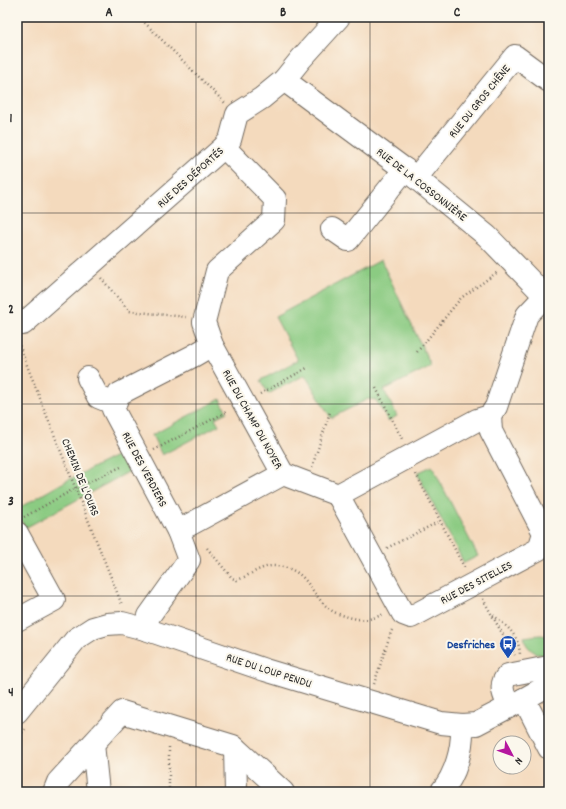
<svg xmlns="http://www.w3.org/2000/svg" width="566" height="809" viewBox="0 0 566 809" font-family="Dekko,sans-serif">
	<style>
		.green { fill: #8bcb82; stroke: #5b7b56 }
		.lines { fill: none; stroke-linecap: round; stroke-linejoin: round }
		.minor-casing { stroke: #71685e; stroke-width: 24 }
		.path { stroke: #71685e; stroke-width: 2.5; stroke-dasharray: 1 3; stroke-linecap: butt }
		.minor { stroke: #fff; stroke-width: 22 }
		.grid { fill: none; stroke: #2b2b2b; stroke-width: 1; stroke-opacity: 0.55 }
		.labels { text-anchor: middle; stroke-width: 4; stroke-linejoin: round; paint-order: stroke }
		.street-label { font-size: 12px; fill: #2b2b2b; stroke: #fbf7ec }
		.transit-label { font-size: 12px; font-weight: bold; fill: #164399; stroke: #fbf7ec; text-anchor: end }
		.neatline { fill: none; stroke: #2b2b2b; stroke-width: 1.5 }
		.grid-label { font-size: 13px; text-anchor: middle; font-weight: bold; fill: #2b2b2b }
	</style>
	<rect width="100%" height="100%" fill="#fbf7ec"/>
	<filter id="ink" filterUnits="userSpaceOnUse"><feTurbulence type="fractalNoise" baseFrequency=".025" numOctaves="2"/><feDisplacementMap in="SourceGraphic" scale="8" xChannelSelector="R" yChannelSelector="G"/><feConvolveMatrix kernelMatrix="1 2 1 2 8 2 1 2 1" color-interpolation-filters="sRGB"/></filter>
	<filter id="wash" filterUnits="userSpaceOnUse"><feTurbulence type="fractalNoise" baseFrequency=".012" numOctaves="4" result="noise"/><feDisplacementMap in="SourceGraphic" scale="16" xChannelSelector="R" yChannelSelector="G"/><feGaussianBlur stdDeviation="0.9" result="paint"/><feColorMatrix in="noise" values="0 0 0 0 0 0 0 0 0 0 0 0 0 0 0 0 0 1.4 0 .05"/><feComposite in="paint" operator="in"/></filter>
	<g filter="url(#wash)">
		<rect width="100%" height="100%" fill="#f4dabd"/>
		<g class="green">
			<polygon points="381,260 431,366 384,390 397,416 388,421 376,400 368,399 331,418 305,375 268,394 261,380 298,360 275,317"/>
			<polygon points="220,399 227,412 215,418 219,425 162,455 152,435"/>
			<polygon points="124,452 132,470 25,528 17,513 17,509 66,481"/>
			<polygon points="432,466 478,556 464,563 417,473"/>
			<path d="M540 635 549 636V656C536 655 527 650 523 637Z"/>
		</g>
	</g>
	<g filter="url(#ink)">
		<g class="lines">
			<defs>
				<g id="minor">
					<polyline points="284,80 411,174 487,236 549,300"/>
					<polyline points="224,147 275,199 274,220 217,271 204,322 212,345 283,474 338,495 477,420 490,416 496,407 527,315 545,296"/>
					<polyline points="416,178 515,56 549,81"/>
					<polyline points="332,229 348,240 405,169"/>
					<polyline points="23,324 224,147 230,140 237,114 262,98 284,80 301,59 339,17"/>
					<polyline points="212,345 193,356 119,394 113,409 178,531 283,474"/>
					<polyline points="88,378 98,397 115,404"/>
					<polyline points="338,495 403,614 411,617 539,549 544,533 491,431 490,416"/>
					<polyline points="17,533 54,600 17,620"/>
					<polyline points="145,629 149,616 189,560 178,531"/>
					<polyline points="524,699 549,748"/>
					<path d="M509 707C504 695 498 685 508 675L549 667"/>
					<polyline points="17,712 76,639 93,628 107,624 122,623 145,629 265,670 441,723 462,725 476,724 524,699 549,685"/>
					<polyline points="93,744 98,792"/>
					<polyline points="235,748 236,792"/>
					<polyline points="54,792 58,782 122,712 233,746 283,792"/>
					<path d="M441 792C456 775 463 748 462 725"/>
				</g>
			</defs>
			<use href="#minor" class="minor-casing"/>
			<g class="path">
				<polyline points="139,17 225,103"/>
				<polyline points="101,278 129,311 186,317"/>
				<path d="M18 342C52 430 87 517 122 605"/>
				<polyline points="417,352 461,298 492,276 498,272"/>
				<polyline points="376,388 403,441"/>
				<polyline points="260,394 307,368"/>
				<polyline points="154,450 228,411"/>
				<polyline points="312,467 330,412"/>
				<polyline points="416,474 465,569"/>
				<polyline points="24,517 76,488 123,466"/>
				<path d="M207 548 232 578 237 580C249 576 259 567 272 566 309 566 308 594 331 610 336 614 343 615 348 617 364 621 369 620 384 614"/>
				<polyline points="387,548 440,521"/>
				<polyline points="483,599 498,626 515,655"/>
				<path d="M493 615C508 627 519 635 520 655"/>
				<polyline points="374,684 391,632 393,628"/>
				<polyline points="17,739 25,729"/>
				<polyline points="169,792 169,745"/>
			</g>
			<use href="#minor" class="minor"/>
		</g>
	</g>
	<path class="grid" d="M196 17V792M370 17V792M17 213H549M17 404H549M17 596H549"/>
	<defs>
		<symbol id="bus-pin" viewBox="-11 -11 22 30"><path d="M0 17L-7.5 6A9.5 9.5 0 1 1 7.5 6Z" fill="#1a4fb4" stroke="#fbf7ec"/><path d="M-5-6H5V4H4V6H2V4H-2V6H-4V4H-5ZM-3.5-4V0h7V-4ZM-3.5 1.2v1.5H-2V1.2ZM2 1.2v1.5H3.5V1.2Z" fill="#fff"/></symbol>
	</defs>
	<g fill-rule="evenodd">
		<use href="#bus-pin" x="498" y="634" width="20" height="27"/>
	</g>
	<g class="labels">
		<g class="street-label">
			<text transform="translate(479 101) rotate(-51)" y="4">RUE DU GROS CHÊNE</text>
			<text transform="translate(190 177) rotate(-42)" y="4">RUE DES DÉPORTÉS</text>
			<text transform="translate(422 184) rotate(38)" y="4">RUE DE LA COSSONNIÈRE</text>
			<text transform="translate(253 419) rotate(61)" y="4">RUE DU CHAMP DU NOYER</text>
			<text transform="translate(145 469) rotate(62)" y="4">RUE DES VERDIERS</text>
			<text transform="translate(81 477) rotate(68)" y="4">CHEMIN DE L'OURS</text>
			<text transform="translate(476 582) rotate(-28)" y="4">RUE DES SITELLES</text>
			<text transform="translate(269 670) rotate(18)" y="4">RUE DU LOUP PENDU</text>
		</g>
		<g class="transit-label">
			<text x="495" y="648">Desfriches</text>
		</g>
	</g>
	<rect width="566" height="809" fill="none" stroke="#fbf7ec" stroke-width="44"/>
	<g transform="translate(512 755) rotate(131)"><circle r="19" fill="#fbf7ec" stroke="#a8a59f"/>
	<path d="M0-3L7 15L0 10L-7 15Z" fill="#b5179e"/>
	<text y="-6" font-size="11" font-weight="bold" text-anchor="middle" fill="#2b2b2b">N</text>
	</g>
	<rect x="22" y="22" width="522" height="765" class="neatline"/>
	<g class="grid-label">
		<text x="109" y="16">A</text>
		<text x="283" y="16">B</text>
		<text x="457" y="16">C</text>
		<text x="11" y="122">1</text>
		<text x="11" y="313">2</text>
		<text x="11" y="505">3</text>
		<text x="11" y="696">4</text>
	</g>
</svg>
